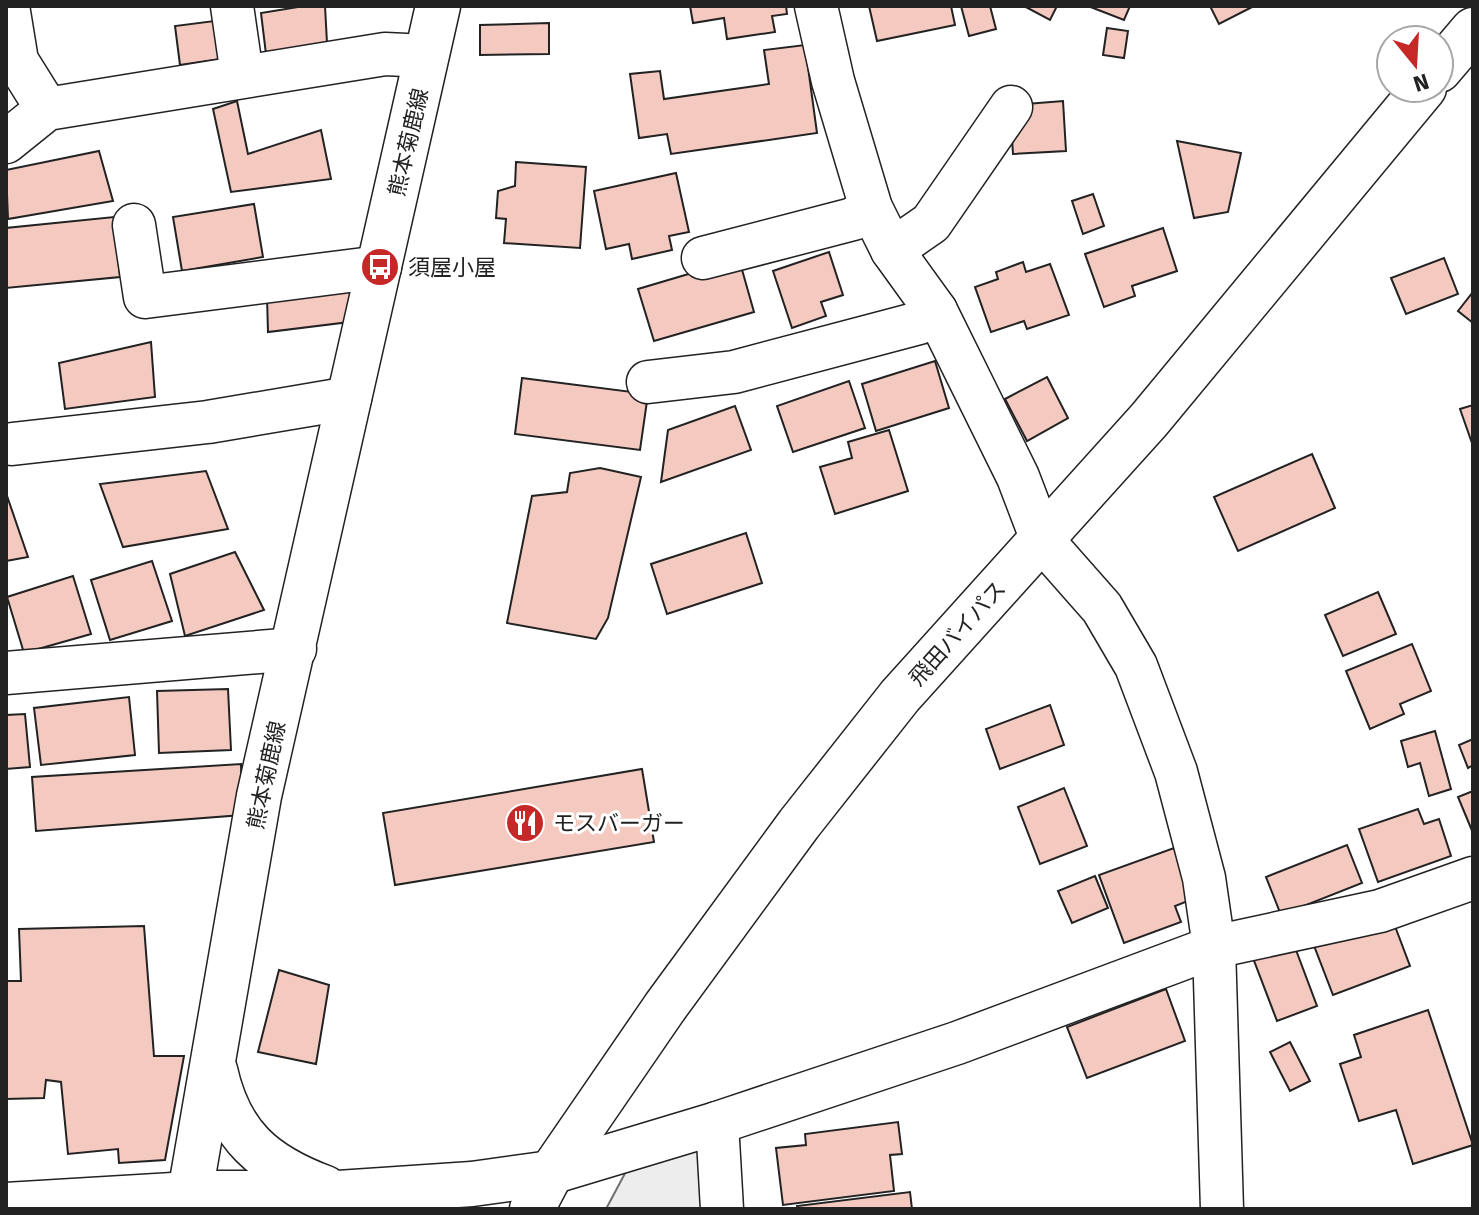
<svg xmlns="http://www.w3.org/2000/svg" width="1479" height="1215" viewBox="0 0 1479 1215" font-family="'Fira Sans','Noto Sans JP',sans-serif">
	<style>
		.parking { fill: #ededed; stroke: #6f6f6f; stroke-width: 2 }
		.building { fill: #f3c9c0; stroke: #222; stroke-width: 2 }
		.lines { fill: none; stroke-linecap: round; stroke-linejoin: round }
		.minor-casing { stroke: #222; stroke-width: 45 }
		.major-casing { stroke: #222; stroke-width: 47 }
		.highway-casing { stroke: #222; stroke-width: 47 }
		.minor { stroke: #fff; stroke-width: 42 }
		.major { stroke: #fff; stroke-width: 44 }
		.highway { stroke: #fff; stroke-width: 44 }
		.labels { text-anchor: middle; stroke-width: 6; stroke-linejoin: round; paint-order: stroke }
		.street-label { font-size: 22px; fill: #222; stroke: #fff }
		.poi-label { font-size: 22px; fill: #222; stroke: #fff; text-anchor: start }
	</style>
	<rect width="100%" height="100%" fill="#fff"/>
	<polygon class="parking" points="703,1139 707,1209 606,1209 631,1162"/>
	<g class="building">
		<polygon points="304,6 325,6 327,43 266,54 261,13"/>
		<polygon points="690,6 786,6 787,14 772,16 775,32 727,39 724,18 693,23"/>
		<polygon points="869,6 951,6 955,25 877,41"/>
		<polygon points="961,6 990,6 996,29 969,36"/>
		<polygon points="1024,6 1057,6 1050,20"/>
		<polygon points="1088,6 1130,6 1124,20"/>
		<polygon points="1210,6 1254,6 1219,24"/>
		<polygon points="222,20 227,58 180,65 175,26"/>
		<polygon points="549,23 549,54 480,55 480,25"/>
		<polygon points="1107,28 1128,31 1124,58 1103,55"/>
		<polygon points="805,45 817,133 671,154 667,134 639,138 630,74 660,71 664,99 769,84 764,50"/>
		<polygon points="237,101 248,154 321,130 331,179 231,192 213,109"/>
		<polygon points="1063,101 1066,151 1013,154 1011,124 1026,104"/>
		<polygon points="1177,141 1241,153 1228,212 1194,218"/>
		<polygon points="99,151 113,201 8,219 6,170"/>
		<polygon points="516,162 586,167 580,248 504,243 506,219 496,218 498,191 515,186"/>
		<polygon points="676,173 689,232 669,236 672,250 632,259 629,244 606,249 594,191"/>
		<polygon points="1093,194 1104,226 1083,234 1072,201"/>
		<polygon points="254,204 263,257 182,271 173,217"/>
		<polygon points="114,217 120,277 6,288 6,228"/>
		<polygon points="1163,228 1177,271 1132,286 1135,296 1104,307 1085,254"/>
		<polygon points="829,252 843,295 821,302 826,316 792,328 773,271"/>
		<polygon points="1444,258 1458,294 1406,314 1391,278"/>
		<polygon points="739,259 754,312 654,341 638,289"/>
		<polygon points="1023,262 1026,272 1050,264 1069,315 1027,329 1024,321 991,332 975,287 998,279 996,272"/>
		<polygon points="352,288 349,322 268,332 267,297"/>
		<polygon points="1473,292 1473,323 1458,311"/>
		<polygon points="151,342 155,397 65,409 59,363"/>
		<polygon points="935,361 949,408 876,431 862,384"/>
		<polygon points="1047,377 1068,418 1027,441 1005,399"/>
		<polygon points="522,378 648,394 640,450 515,434"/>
		<polygon points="849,381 865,428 793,452 777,406"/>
		<polygon points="1473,405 1473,446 1460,409"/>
		<polygon points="735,406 751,450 661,482 668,430"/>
		<polygon points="889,430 908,491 835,514 820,467 852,458 848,442"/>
		<polygon points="1312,454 1335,508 1238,551 1214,497"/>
		<polygon points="600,468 641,477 608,618 596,639 507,623 532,496 567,492 570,473"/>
		<polygon points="206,471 228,529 123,547 100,484"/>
		<polygon points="6,493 28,557 6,561"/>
		<polygon points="746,533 762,583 667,614 651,564"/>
		<polygon points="235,552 264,610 185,636 170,574"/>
		<polygon points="152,561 172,621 110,640 91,580"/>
		<polygon points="73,576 91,634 24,653 7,597"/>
		<polygon points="1378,592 1396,634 1343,656 1325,615"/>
		<polygon points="1412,644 1431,691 1400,704 1404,714 1370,729 1346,671"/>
		<polygon points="228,689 231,750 159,753 157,691"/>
		<polygon points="129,697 135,755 41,765 34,708"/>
		<polygon points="1050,705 1064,745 1000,769 986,729"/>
		<polygon points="25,714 30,767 6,769 6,715"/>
		<polygon points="1435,731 1451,789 1429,796 1420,763 1408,767 1401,741"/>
		<polygon points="1473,739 1473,765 1468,768 1459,745"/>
		<polygon points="241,764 242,815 36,831 32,777"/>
		<polygon points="642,769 654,842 395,885 383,813"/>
		<polygon points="1064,788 1087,846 1040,864 1018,807"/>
		<polygon points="1473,791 1473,833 1458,797"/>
		<polygon points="1418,809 1424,824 1439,819 1451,856 1378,882 1359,829"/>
		<polygon points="1347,845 1362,883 1281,915 1266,877"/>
		<polygon points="1174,848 1193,899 1175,906 1181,922 1124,943 1099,875"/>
		<polygon points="1095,876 1108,908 1072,923 1058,891"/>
		<polygon points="1390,913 1410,966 1333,995 1313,943"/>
		<polygon points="144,926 154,1056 184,1056 165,1160 119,1163 118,1149 68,1154 61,1082 46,1080 44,1098 6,1099 6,981 21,981 19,929"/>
		<polygon points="1293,942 1317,1006 1277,1021 1253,958"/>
		<polygon points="279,970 329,985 316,1064 258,1052"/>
		<polygon points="1166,989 1185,1041 1087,1078 1067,1027"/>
		<polygon points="1428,1010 1473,1145 1413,1164 1396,1110 1359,1121 1340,1064 1361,1057 1354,1035"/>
		<polygon points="1290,1042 1310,1081 1290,1091 1270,1052"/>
		<polygon points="898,1122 902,1154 890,1155 894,1191 783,1205 776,1148 806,1145 805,1134"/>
		<polygon points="910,1192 912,1209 798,1209 797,1206"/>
	</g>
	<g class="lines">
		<defs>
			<g id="minor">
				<polyline points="8,6 17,61 47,109"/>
				<polyline points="232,6 242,75"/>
				<polyline points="816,6 833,81 871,208 892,250 936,311 1018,477 1042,540 1102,608 1136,666 1176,772 1204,878 1214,947 1222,1209"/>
				<polyline points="6,142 47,109 385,54 427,56"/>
				<polyline points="134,225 145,297 380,267"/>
				<polyline points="892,250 931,223 1011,107"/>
				<polyline points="703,258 853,219 871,208"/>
				<polyline points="648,382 734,372 919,323 936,311"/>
				<polyline points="12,444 208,422 350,398"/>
				<polyline points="6,673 295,649"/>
				<polyline points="717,1123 722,1209"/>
				<polyline points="551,1173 717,1123 957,1043 1214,947 1380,911 1473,878"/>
				<polyline points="6,1204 190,1193 187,1209"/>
			</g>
			<g id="major">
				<polyline points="438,6 259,796 190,1193 338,1193 472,1184 551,1173"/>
				<path d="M215 1070C229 1135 263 1165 325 1188"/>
			</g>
			<g id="highway">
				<polyline points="1439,70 1473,30"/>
				<polyline points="532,1209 551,1173 665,1007 799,824 900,696 1149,420 1424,88"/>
			</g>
		</defs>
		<use href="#minor" class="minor-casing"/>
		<use href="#major" class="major-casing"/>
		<use href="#highway" class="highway-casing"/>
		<use href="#minor" class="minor"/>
		<use href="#major" class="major"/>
		<use href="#highway" class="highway"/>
	</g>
	<defs>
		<symbol id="bus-disc" viewBox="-11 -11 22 22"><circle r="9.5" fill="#c62828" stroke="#fff"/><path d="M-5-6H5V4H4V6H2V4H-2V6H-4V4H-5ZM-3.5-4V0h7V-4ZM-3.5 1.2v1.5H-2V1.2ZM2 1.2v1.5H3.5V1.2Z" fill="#fff"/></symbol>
		<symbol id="restaurant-disc" viewBox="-11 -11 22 22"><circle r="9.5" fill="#c62828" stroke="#fff"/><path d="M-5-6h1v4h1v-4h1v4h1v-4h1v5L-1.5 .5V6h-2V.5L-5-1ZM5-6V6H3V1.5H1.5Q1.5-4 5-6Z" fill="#fff"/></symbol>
	</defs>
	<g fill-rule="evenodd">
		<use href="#bus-disc" x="358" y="245" width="44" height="44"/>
		<use href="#restaurant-disc" x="503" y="801" width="44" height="44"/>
	</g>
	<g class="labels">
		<g class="street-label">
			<text transform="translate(408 142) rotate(-77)" y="8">熊本菊鹿線</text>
			<text transform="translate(957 633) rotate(-48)" y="8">飛田バイパス</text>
			<text transform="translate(266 775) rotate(-78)" y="8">熊本菊鹿線</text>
		</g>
		<g class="poi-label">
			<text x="408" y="275">須屋小屋</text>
			<text x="553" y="831">モスバーガー</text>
		</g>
	</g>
	<rect width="1479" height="1215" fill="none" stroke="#222222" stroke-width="16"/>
	<g transform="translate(1415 64) rotate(162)"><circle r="38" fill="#ffffff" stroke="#a7a7a7" stroke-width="2"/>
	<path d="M0-6L14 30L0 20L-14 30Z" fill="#c62828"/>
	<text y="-12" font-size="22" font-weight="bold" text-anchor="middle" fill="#222222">N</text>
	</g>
</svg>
